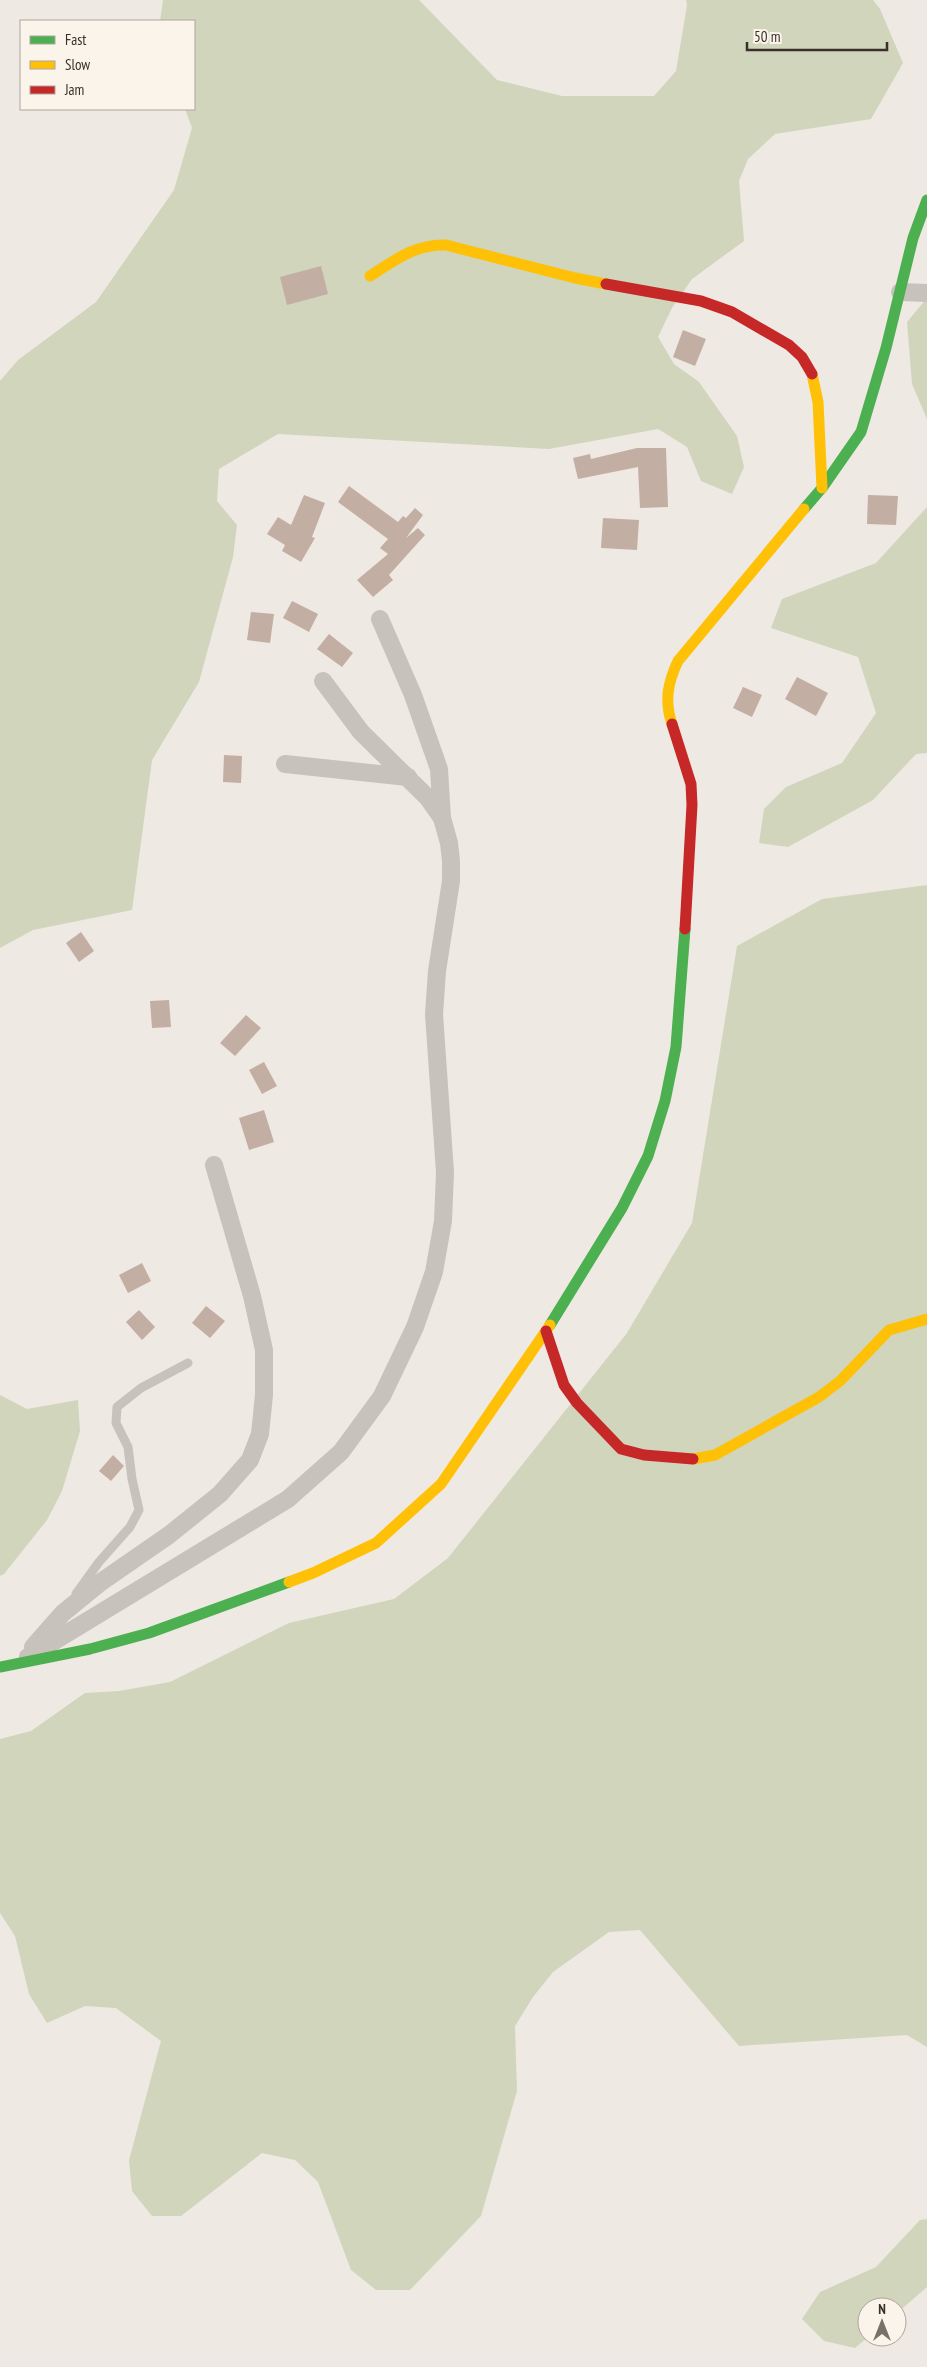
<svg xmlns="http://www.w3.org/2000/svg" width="927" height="2367" viewBox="0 0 927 2367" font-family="'PT Sans Narrow',sans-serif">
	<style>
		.green { fill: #d0d5bc }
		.building { fill: #c3aea4 }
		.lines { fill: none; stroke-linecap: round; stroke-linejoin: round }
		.lane { stroke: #c8c2bc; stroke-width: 9 }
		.street { stroke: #c8c2bc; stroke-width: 18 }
		.fast { stroke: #4caf50; stroke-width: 11 }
		.slow { stroke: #ffc107; stroke-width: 11 }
		.jam { stroke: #c62828; stroke-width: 11 }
	</style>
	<rect width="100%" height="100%" fill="#efe9e3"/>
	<g class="green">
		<polygon points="163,0 419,0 497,80 562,96 654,96 676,71 687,5 686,0 873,0 880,9 903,63 871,119 775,134 748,159 739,181 744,241 692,279 672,308 658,337 674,364 699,382 737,436 744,467 732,494 701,481 687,447 658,429 549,449 278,434 219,469 217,501 237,525 233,557 199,682 152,760 132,910 33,930 0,948 0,381 18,360 96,302 174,190 192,128 185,109 194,109 194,21 160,21"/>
		<polygon points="927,298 927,419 912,384 907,322"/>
		<polygon points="927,507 927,753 916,754 873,800 788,847 759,843 764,809 786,787 842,763 876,713 858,657 771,628 782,599 876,563"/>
		<polygon points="927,885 927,2047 907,2035 739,2046 640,1930 609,1932 553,1972 533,1997 515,2026 517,2091 481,2216 410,2290 376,2290 351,2270 318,2182 295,2160 262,2153 181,2216 152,2216 132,2191 129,2160 161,2041 116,2008 85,2006 47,2023 29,1994 15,1936 0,1913 0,1739 31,1731 85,1693 119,1691 170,1682 289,1623 394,1599 448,1558 627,1333 692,1223 737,946 822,899"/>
		<polygon points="0,1395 27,1409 78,1400 80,1431 62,1491 47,1520 4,1574 0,1576"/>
		<polygon points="927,2219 927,2287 897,2313 897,2307 867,2307 868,2337 855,2348 824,2341 802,2319 820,2292 876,2267 920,2220"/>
	</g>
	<g class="building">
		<polygon points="321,266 328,294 287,305 280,277"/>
		<polygon points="683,330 706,339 695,366 673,357"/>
		<polygon points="637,448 666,448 668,507 640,508 638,467 578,479 573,458 590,454 591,459"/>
		<polygon points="349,486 398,522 403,516 406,518 415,508 423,515 406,538 418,528 425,535 389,575 393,580 373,597 357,580 388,554 380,548 388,539 338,502"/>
		<polygon points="304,495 325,503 312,537 315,538 301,562 282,551 285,545 267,534 278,517 291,525"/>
		<polygon points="868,495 898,496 896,525 867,524"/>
		<polygon points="603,518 639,520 637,550 601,548"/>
		<polygon points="292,601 318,614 309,632 283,618"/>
		<polygon points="251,612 274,614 270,643 247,640"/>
		<polygon points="329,634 353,653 342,667 317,649"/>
		<polygon points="797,677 828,693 816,716 785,699"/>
		<polygon points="743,687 762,695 752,717 733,708"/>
		<polygon points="224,755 242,756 241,783 223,782"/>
		<polygon points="81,932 94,951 79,962 66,943"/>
		<polygon points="169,1000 171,1027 152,1028 150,1001"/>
		<polygon points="246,1015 261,1028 235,1056 220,1043"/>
		<polygon points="264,1062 277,1086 262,1094 249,1070"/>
		<polygon points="264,1110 274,1142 249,1150 239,1118"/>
		<polygon points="142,1263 151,1281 128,1293 119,1275"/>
		<polygon points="206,1306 225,1321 210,1338 192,1323"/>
		<polygon points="139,1310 155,1327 142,1340 126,1322"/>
		<polygon points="113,1455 124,1466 111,1481 99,1471"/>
	</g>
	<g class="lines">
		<polyline class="lane" points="76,1594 99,1562 130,1527 139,1510 132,1479 128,1447 116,1423 117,1407 141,1388 188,1363"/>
		<g class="street">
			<polyline points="900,292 927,293"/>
			<polyline points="323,681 361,732 428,798 442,818"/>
			<polyline points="285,764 408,777"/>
			<polyline points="33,1647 63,1613 101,1582 169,1535 220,1494 250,1460 260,1434 264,1395 264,1350 252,1296 214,1165"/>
			<polyline points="28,1657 288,1499 341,1452 382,1396 415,1327 434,1272 443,1221 445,1172 434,1014 437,971 451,881 451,861 449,843 442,818 439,769 413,695 380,619"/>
		</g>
		<g class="fast">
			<polyline points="804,509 822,488 861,432 886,348 913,238 927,200"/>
			<polyline points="550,1325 622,1208 648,1156 665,1101 676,1047 685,929"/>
			<polyline points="0,1667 90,1649 149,1633 289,1582"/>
		</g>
		<g class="slow">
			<path d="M370 276C395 260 415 244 446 245L575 278 606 284"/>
			<polyline points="812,374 818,402 822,488"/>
			<path d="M672 724C664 701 668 682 678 661L804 509"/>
			<polyline points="693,1459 715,1455 819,1397 840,1381 889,1330 927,1319"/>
			<polyline points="289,1582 313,1573 376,1543 441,1484 550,1325"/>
		</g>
		<g class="jam">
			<polyline points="606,284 701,301 732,312 789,345 802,357 812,374"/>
			<polyline points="672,724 691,784 692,805 685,929"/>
			<polyline points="546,1331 564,1385 577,1403 621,1449 644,1455 693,1459"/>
		</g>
	</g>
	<rect x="20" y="20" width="175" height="90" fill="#fbf4eb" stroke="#aea59d"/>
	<rect x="30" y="36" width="25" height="8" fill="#4caf50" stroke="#aea59d"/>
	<text x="65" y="45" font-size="15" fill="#3a2f29">Fast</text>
	<rect x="30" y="61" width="25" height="8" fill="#ffc107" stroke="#aea59d"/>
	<text x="65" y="70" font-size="15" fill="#3a2f29">Slow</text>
	<rect x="30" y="86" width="25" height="8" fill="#c62828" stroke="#aea59d"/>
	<text x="65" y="95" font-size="15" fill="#3a2f29">Jam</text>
	<g transform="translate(882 2322)"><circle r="24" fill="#fbf4eb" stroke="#aea59d"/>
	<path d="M0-4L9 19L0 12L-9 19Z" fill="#79706a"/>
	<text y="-8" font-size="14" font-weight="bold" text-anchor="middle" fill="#3a2f29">N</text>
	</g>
	<path d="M747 42v8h140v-8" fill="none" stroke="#3a2f29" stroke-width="2.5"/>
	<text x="754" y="42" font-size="15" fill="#3a2f29" stroke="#fbf4eb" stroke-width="4" paint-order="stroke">50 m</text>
</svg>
